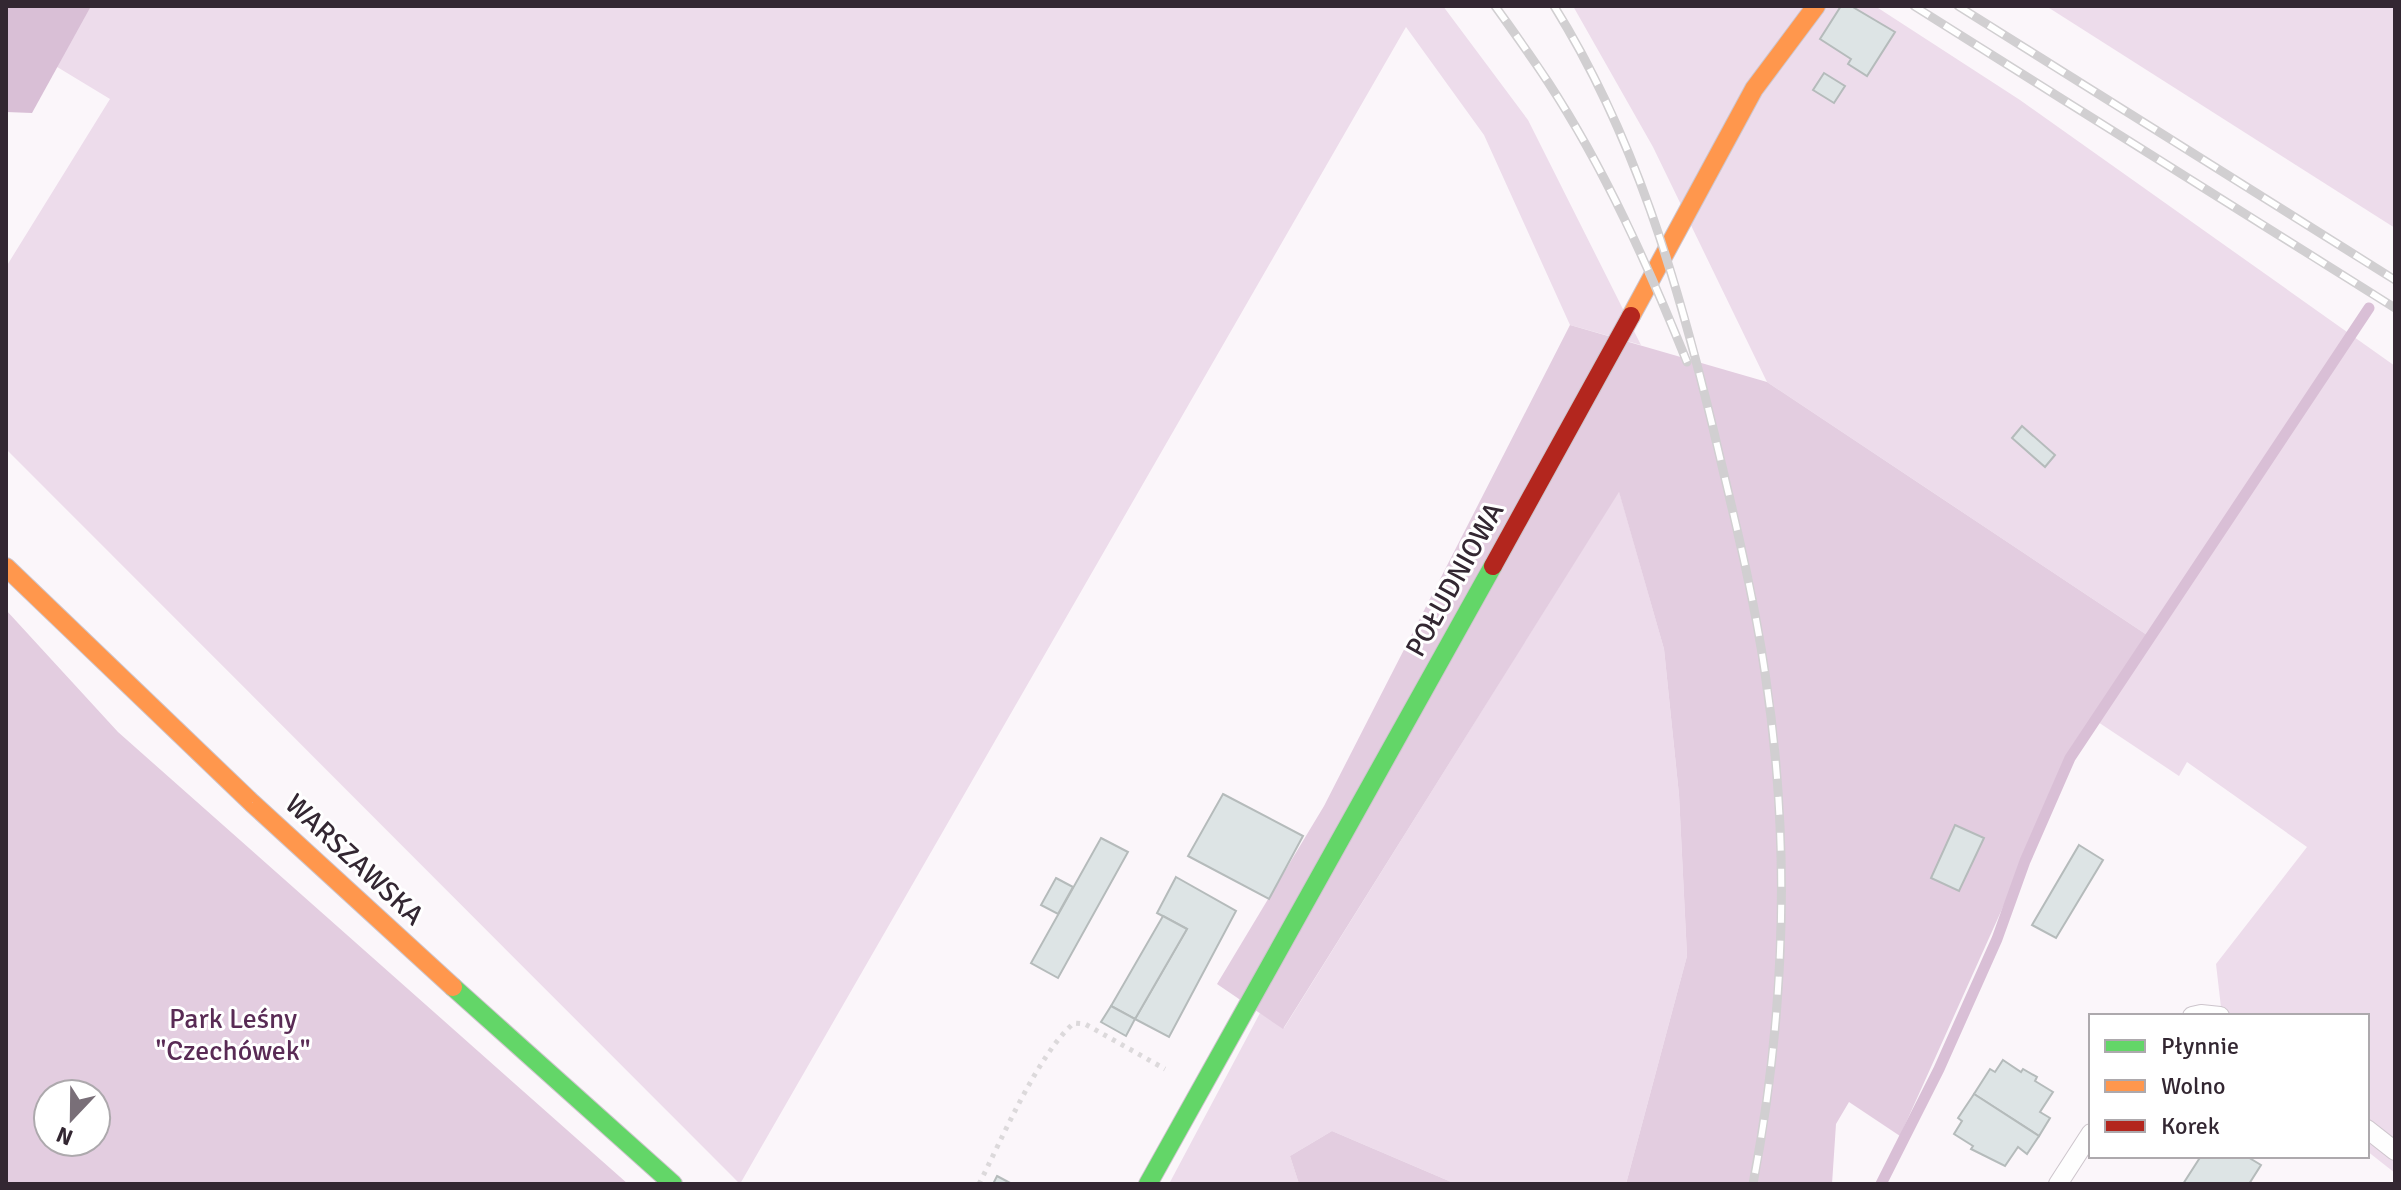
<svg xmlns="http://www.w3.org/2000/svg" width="2401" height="1190" viewBox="0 0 2401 1190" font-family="Signika,sans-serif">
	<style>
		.green { fill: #eddceb }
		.forest { fill: #e3cde0; fill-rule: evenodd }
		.water { fill: #d9bfd6 }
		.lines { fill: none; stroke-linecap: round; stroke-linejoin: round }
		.stream { stroke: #d9bfd6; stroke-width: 11 }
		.building { fill: #dde4e5; stroke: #b5bbbb; stroke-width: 2 }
		.lane-casing { stroke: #cdc5cc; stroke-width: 20 }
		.fast-casing { stroke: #cdc5cc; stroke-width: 20 }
		.slow-casing { stroke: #cdc5cc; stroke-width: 20 }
		.jam-casing { stroke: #cdc5cc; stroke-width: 20 }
		.path { stroke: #dcd9db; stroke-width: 5; stroke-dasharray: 4 6; stroke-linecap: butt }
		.lane { stroke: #fefefe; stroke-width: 18 }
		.fast { stroke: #63d668; stroke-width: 18 }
		.slow { stroke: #ff974d; stroke-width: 18 }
		.jam { stroke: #b3261e; stroke-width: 18 }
		.rail-casing { stroke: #d1cfd1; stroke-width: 9 }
		.rail { stroke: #fff; stroke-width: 6; stroke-dasharray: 18; stroke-linecap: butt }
		.labels { text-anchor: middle; stroke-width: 6; stroke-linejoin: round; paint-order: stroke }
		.street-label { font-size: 28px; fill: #332732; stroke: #fff }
		.park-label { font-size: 28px; fill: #592b55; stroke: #fff }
	</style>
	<rect width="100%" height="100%" fill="#fbf6fa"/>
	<g class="green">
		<polygon points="6,6 1443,6 1528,120 1641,345 1570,325 1484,135 1406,27 740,1184 6,449 6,267 110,99 6,36"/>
		<polygon points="1573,6 1875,6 2020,100 2395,366 2395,1173 2367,1151 2367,1016 2222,1016 2216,964 2307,847 2187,762 2179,776 2095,720 2150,637 1767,382 1653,147"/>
		<polygon points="2046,6 2395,6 2395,228"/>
		<polygon points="1619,491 1664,649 1679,795 1687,956 1626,1184 1456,1184 1332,1131 1290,1156 1299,1184 1169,1184 1260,1013 1284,1028"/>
	</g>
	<g class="forest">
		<polygon points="1570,325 1767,382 2150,637 2070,758 1900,1136 1849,1102 1836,1124 1832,1184 1626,1184 1687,956 1679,795 1664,649 1619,492 1283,1029 1217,984 1324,806"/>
		<path d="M6 610 118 732 628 1184H6ZM48 1094H96V1142H48Z"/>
		<polygon points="1332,1131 1456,1184 1299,1184 1290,1156"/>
	</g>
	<polygon class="water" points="6,6 91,6 32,113 6,112"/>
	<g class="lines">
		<polyline class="stream" points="1881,1184 1939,1069 1997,939 2025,861 2070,758 2369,308"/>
	</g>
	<g class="building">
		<polygon points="1841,6 1851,6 1895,32 1867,76 1848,64 1851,59 1820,39"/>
		<polygon points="1824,73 1845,86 1834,103 1813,90"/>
		<polygon points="2022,426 2055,455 2045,467 2012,438"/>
		<polygon points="1223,794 1303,836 1269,899 1188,856"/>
		<polygon points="1955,825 1984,838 1959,891 1931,878"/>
		<polygon points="1101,838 1128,852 1058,978 1031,963"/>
		<polygon points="2079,845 2103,860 2056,938 2032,925"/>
		<polygon points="1176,877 1236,911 1169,1037 1135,1019 1187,929 1157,913"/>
		<polygon points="1056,878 1073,887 1058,914 1041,905"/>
		<polygon points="1163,916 1187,929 1135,1019 1111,1006"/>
		<polygon points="1111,1006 1135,1019 1126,1036 1101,1022"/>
		<polygon points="2003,1060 2021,1072 2023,1069 2037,1077 2035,1081 2053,1092 2040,1112 2050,1118 2039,1136 1974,1094 1990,1069 1995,1072"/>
		<polygon points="1974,1094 2039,1136 2027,1154 2018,1147 2005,1166 1971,1149 1973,1146 1954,1134 1962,1121 1958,1118"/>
		<polygon points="2201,1156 2246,1156 2261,1165 2249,1184 2183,1184"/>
		<polygon points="997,1176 1012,1184 993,1184"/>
	</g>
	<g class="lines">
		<defs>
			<g id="lane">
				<polyline points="2192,1016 2201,1014 2220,1016"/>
				<polyline points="2367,1129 2395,1151"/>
				<polyline points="2058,1184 2091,1133"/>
			</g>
			<g id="fast">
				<polyline points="453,987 673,1184"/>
				<polyline points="1148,1184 1493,566"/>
			</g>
			<g id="slow">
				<polyline points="1631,316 1754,89 1816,6"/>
				<polyline points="6,567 252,803 453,987"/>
			</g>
			<polyline id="jam" points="1493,566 1631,316"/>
		</defs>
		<use href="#lane" class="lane-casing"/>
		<use href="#fast" class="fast-casing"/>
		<use href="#slow" class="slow-casing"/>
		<use href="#jam" class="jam-casing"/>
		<path class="path" d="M979 1184C1002 1139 1038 1054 1074 1023L1085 1024 1165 1069"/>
		<use href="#lane" class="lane"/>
		<use href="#fast" class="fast"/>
		<use href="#slow" class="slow"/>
		<use href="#jam" class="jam"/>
		<defs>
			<g id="rail">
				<path d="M1495 6C1513 31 1531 56 1548 82 1605 169 1648 266 1687 362"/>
				<path d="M1554 6C1635 136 1677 280 1713 428 1732 509 1753 590 1765 673 1791 843 1785 1016 1753 1184"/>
				<polyline points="1914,6 2395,308"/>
				<polyline points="1958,6 2395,280"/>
			</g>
		</defs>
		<use href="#rail" class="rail-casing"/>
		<use href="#rail" class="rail"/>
	</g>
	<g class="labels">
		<g class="street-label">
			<text transform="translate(1454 579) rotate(-61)" y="10">POŁUDNIOWA</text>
			<text transform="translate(355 859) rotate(43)" y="10">WARSZAWSKA</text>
		</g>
		<g class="park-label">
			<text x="233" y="1028">Park Leśny<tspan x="233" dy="32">"Czechówek"</tspan></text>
		</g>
	</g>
	<rect width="2401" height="1190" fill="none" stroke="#332732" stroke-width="16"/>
	<rect x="2089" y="1014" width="280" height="144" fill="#ffffff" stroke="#ada9ad" stroke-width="2"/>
	<rect x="2105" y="1040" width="40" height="12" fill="#63d668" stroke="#ada9ad" stroke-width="2"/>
	<text x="2161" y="1054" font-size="24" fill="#332732">Płynnie</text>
	<rect x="2105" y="1080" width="40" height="12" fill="#ff974d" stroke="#ada9ad" stroke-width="2"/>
	<text x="2161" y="1094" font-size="24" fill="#332732">Wolno</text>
	<rect x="2105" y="1120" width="40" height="12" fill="#b3261e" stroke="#ada9ad" stroke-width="2"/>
	<text x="2161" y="1134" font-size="24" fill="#332732">Korek</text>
	<g transform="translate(72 1118) rotate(202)"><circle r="38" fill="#ffffff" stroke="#ada9ad" stroke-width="2"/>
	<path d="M0-6L14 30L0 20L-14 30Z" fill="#796f78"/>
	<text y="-12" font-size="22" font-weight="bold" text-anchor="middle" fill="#332732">N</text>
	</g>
</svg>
